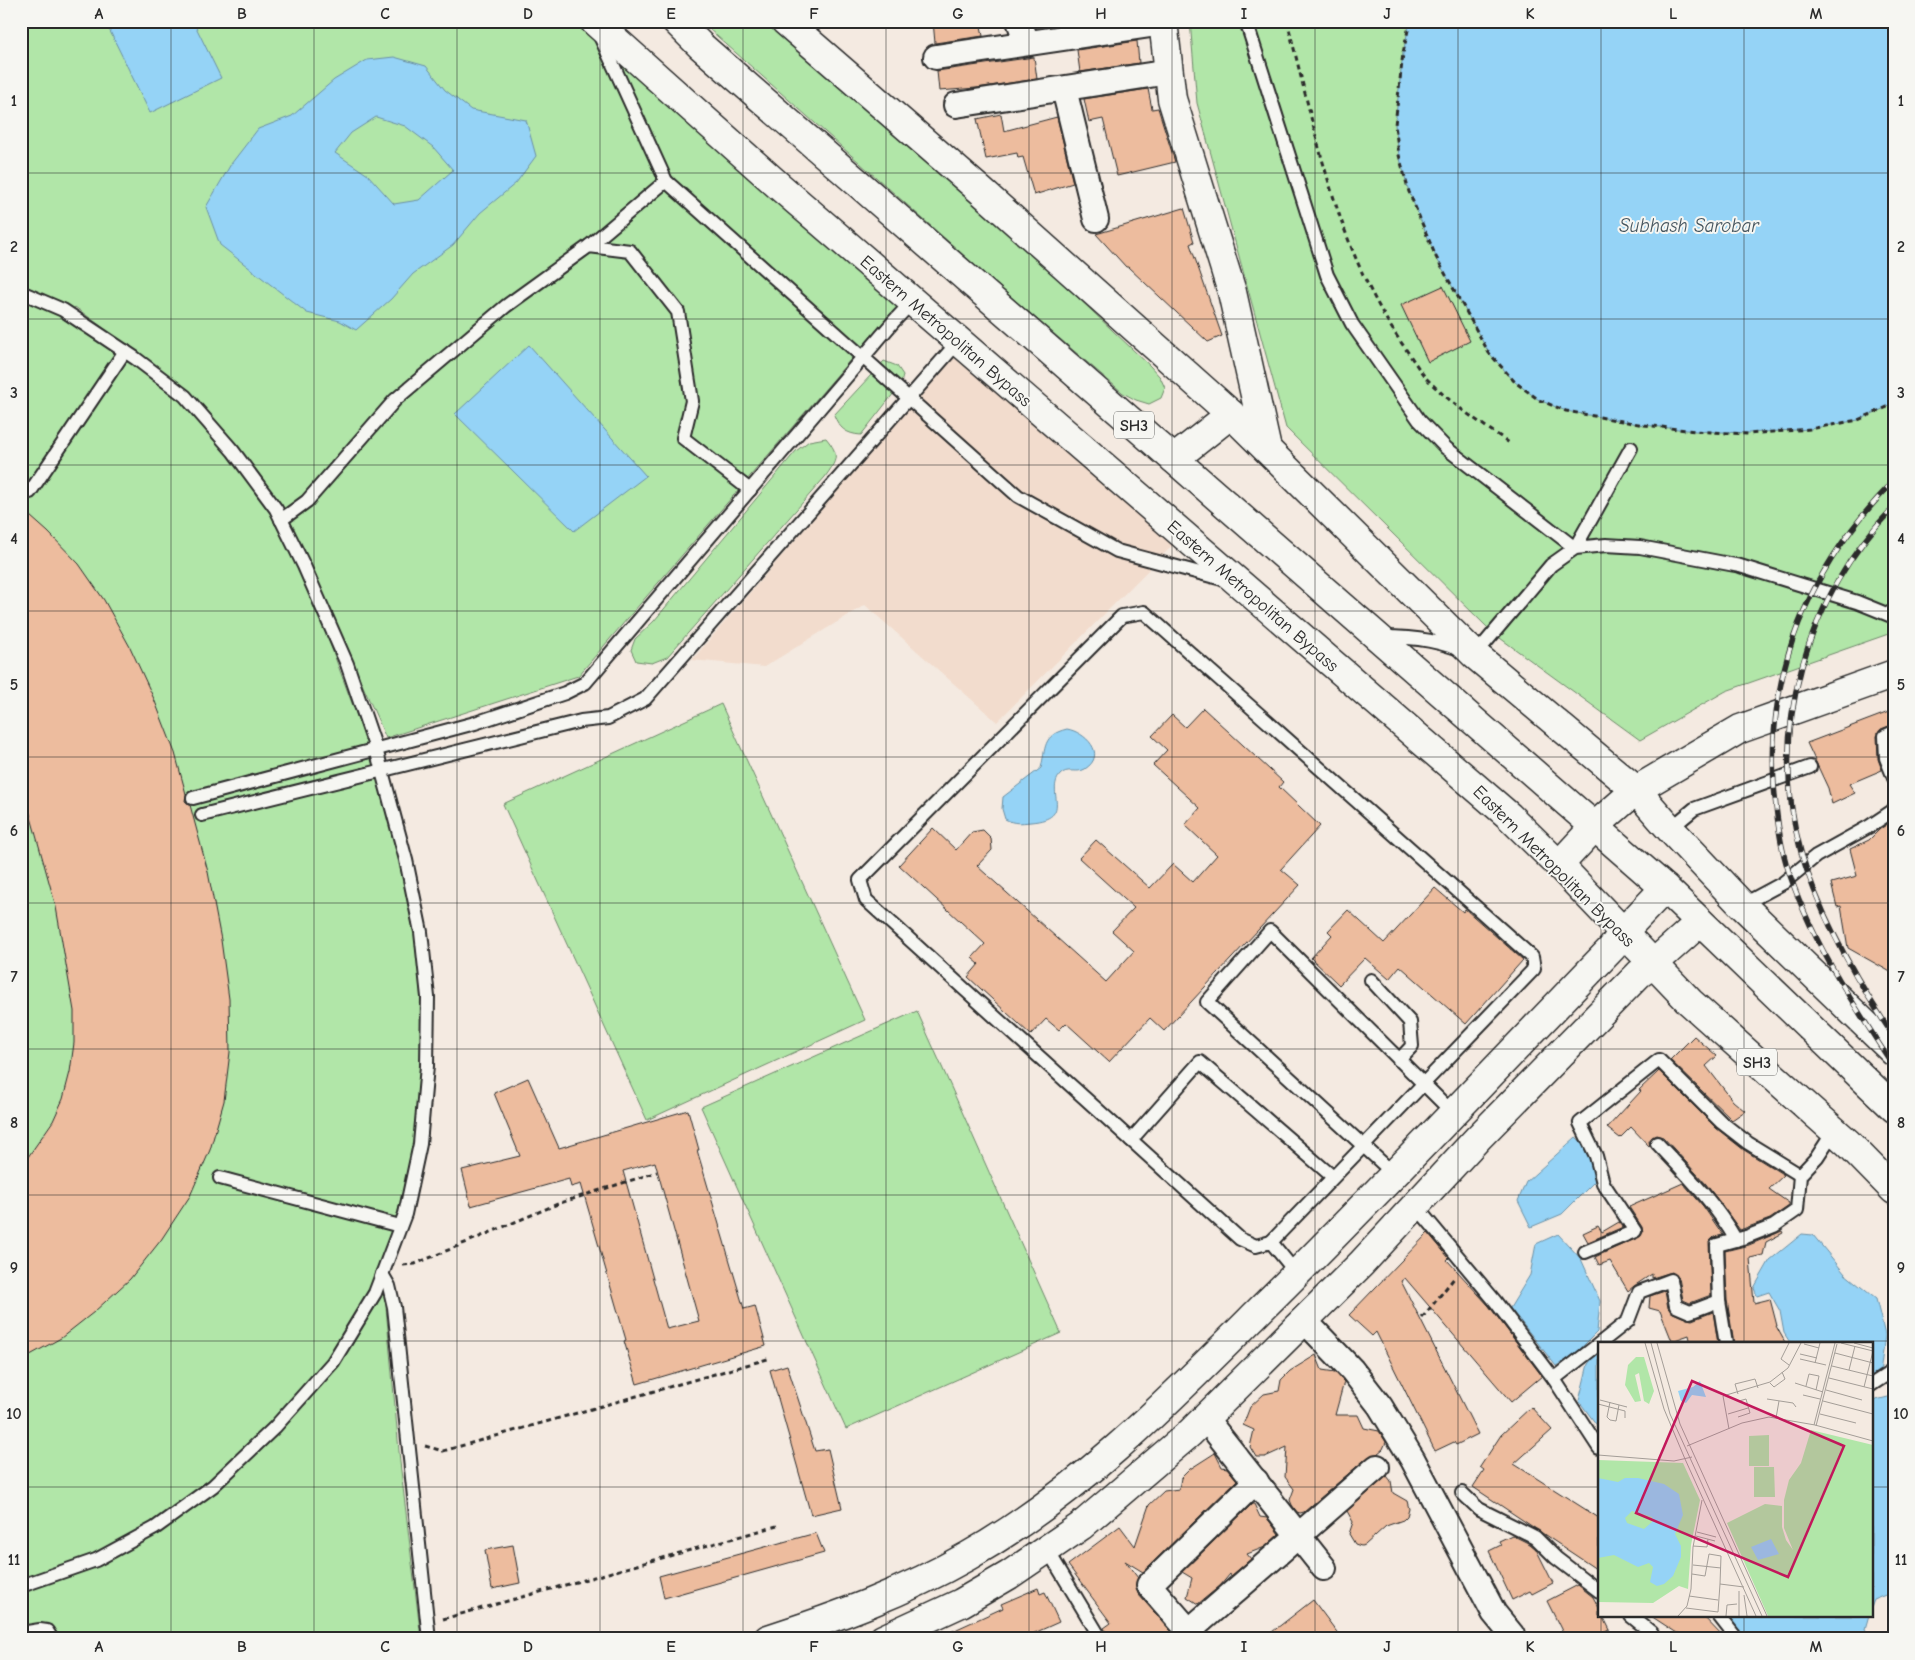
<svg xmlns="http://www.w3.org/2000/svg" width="1915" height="1660" viewBox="0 0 1915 1660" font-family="'Comic Neue',sans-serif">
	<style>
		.built { fill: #f2dccd }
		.green { fill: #b1e6a8; stroke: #6e886a }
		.water { fill: #95d3f6; stroke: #6b90a5; fill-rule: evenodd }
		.building { fill: #edbc9e; stroke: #2b2b2b; fill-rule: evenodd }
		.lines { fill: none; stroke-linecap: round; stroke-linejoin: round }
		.lane-casing { stroke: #2b2b2b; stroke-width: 16 }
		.street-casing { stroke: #2b2b2b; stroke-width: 28 }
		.secondary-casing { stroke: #2b2b2b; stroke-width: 31 }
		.primary-casing { stroke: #2b2b2b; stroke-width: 31 }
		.path { stroke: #2b2b2b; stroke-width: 3; stroke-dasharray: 5 4; stroke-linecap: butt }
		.lane { stroke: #f6f6f2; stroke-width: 12 }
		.street { stroke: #f6f6f2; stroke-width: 24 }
		.secondary { stroke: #f6f6f2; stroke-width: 28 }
		.primary { stroke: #f6f6f2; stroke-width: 28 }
		.rail-casing { stroke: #2b2b2b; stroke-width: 5.5 }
		.rail { stroke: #f6f6f2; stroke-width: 4; stroke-dasharray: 11; stroke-linecap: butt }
		.grid { fill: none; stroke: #2b2b2b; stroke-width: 1; stroke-opacity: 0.55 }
		.labels { text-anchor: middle; stroke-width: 4; stroke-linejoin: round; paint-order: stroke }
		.shield { fill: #f6f6f2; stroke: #686867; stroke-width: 1 }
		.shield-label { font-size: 16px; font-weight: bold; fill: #2b2b2b }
		.street-label { font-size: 18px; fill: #2b2b2b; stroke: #f6f6f2 }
		.water-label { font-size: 19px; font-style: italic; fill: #46555e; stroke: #f6f6f2 }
		.inset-road { fill: none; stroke: #a49e98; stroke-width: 1 }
		.view { fill: #c2185b; fill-opacity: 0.15; stroke: #c2185b; stroke-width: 2.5 }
		.inset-edge { fill: none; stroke: #2b2b2b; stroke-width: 2.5 }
		.neatline { fill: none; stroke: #2b2b2b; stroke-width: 2 }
		.grid-label { font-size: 16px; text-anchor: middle; font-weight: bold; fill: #2b2b2b }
	</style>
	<rect width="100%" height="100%" fill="#f4eae1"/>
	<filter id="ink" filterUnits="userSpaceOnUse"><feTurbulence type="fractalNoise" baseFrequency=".02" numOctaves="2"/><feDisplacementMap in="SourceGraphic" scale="10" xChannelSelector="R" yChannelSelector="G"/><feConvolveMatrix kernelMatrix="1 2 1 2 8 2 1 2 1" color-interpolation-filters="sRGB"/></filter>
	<g filter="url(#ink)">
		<polygon class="built" points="957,352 1175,543 997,722 865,605 764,667 692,660"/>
		<g class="green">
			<polygon points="21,21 583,21 900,304 857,352 578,676 386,738 284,508 246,458 188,390 75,307 65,317 133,363 179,398 224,447 265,503 298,566 329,641 366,741 388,810 407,890 418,950 423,1045 411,1167 391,1234 373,1279 385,1297 400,1462 421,1639 21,1639"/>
			<polygon points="700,21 764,21 1034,256 1150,366 1160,377 1165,388 1161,398 1149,404 1136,400 1123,393 1003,290"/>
			<polygon points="1190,21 1894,21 1894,632 1726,691 1640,740 1493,633 1286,428 1197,103"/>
			<path d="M884 361 897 366 903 375 901 384 861 435C846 434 839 428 834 415Z"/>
			<path d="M826 438C840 455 837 460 825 477L667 657 652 663 636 661 631 650 635 639 654 621 796 451 809 441Z"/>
			<polygon points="721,704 865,1020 647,1120 503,804"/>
			<polygon points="917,1011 1061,1333 846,1429 701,1107"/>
		</g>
		<g class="water">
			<polygon points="105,21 193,21 221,78 150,113"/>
			<polygon points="1410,21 1723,21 1755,25 1774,21 1856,21 1875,23 1894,21 1894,404 1858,420 1810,429 1748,433 1695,431 1644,425 1566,411 1539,400 1515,382 1489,353 1436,257 1409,192 1399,155 1395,125 1403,53"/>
			<path d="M394 57 426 66 445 90 471 110 526 120 536 156 516 183 480 213 453 245 413 274 391 299 356 330 340 321 307 313 220 245 206 207 231 164 258 129 292 116 334 80 367 60ZM376 117 405 126 433 147 453 170 419 200 394 204 368 175 335 153 351 133Z"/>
			<polygon points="529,345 646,476 574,531 455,414"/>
			<path d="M1067 729C1085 732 1108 754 1085 769 1077 774 1067 767 1060 775 1045 792 1075 818 1031 822 1020 823 1014 824 1005 819L1002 809 1003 797 1041 768C1046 748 1042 735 1067 729Z"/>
			<polygon points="1576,1137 1590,1150 1595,1181 1562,1214 1531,1227 1518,1201 1526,1182"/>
			<polygon points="1558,1234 1581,1259 1600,1301 1597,1332 1573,1356 1556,1366 1510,1308 1530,1275 1536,1244"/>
			<polygon points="1802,1234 1813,1235 1845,1274 1876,1299 1885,1335 1880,1374 1871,1377 1871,1344 1791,1344 1784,1333 1780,1311 1769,1292 1757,1296 1754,1288 1770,1260"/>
			<polygon points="1599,1350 1599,1428 1579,1401 1588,1364"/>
			<polygon points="1892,1396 1894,1397 1894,1592 1874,1600 1871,1608 1871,1467 1874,1463 1871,1442 1872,1401"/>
			<polygon points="1726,1616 1869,1616 1865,1630 1872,1639 1745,1639"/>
		</g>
		<g class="building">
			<polygon points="933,21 980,21 983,36 935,43"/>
			<polygon points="1137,41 1139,63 1080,72 1077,50"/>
			<polygon points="1034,57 1037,79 976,88 939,91 937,71"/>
			<polygon points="1148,89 1152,109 1158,108 1175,162 1117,176 1103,119 1089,122 1084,99"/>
			<polygon points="1001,114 1004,131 1057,117 1073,183 1034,195 1023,157 1018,158 1017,153 986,159 977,119"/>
			<polygon points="1184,208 1194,242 1190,244 1222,336 1208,342 1128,267 1126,267 1096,234"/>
			<polygon points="1443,286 1470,341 1428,362 1401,305"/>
			<polygon points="21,508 48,532 79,564 104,600 130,647 154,699 175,753 186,794 185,801 190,805 208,872 221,940 229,999 230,1052 224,1101 210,1150 190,1196 161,1240 130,1279 94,1312 61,1338 21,1360 21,1167 53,1121 63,1099 70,1072 74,1043 74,1011 56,907 27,803 21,788"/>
			<polygon points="1203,708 1283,782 1279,787 1320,826 1281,869 1300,885 1164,1031 1150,1018 1109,1062 1066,1023 1059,1030 1046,1019 1031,1035 968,977 979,964 972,958 985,944 899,865 933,828 956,850 972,832 983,830 991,838 992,850 977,866 1106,982 1134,951 1112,931 1134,908 1079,858 1096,840 1150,888 1173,864 1193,882 1217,855 1185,825 1200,808 1153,765 1167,750 1152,736 1172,715 1185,727"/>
			<polygon points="1894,710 1894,724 1881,729 1877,736 1878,759 1882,770 1849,784 1855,793 1832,804 1828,788 1807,743"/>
			<polygon points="1894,820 1894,974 1848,948 1841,906 1837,907 1831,883 1857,876 1850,849 1869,840 1880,829"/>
			<polygon points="1435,888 1463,912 1465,909 1523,960 1466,1024 1400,966 1389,979 1365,958 1339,985 1311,958 1332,935 1328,931 1348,910 1384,943"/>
			<polygon points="1694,1036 1717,1056 1706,1066 1733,1101 1745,1111 1732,1120 1670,1060"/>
			<polygon points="1659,1071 1716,1128 1744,1150 1784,1175 1769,1189 1789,1203 1789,1206 1770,1219 1740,1230 1706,1184 1663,1137 1656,1135 1652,1137 1649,1141 1650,1147 1631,1127 1620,1138 1607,1128 1641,1091 1639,1090"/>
			<path d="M528 1078 559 1148 688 1110 699 1150H697L744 1309 755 1306 766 1346 637 1384 624 1341 626 1340 581 1184 571 1187 569 1179 471 1206 462 1170 520 1156 494 1093ZM655 1162 699 1321 667 1329 623 1171Z"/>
			<polygon points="1683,1183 1703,1206 1723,1235 1714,1237 1709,1242 1711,1295 1690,1303 1683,1300 1679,1278 1672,1272 1652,1278 1652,1274 1634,1286 1628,1291 1610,1261 1599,1265 1595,1257 1641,1236 1643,1232 1642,1227 1629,1207"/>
			<polygon points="1619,1222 1623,1227 1588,1242 1583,1233 1598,1226 1602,1232"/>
			<polygon points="1782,1231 1783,1233 1766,1242 1763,1255 1750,1258 1754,1303 1770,1299 1777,1326 1776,1326 1786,1344 1734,1344 1727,1300 1725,1251 1749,1245"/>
			<polygon points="1428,1233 1449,1258 1447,1260 1489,1306 1542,1376 1511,1402 1405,1278 1401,1281 1478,1434 1456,1445 1454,1442 1435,1451 1376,1332 1372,1336 1349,1315"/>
			<polygon points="1665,1291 1668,1308 1673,1313 1687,1319 1692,1320 1713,1312 1718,1344 1691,1344 1689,1335 1672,1341 1660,1311 1649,1308 1650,1296"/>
			<polygon points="1316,1355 1322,1370 1335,1372 1344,1382 1335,1415 1358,1415 1364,1428 1379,1431 1386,1442 1383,1449 1377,1454 1368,1457 1304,1512 1300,1513 1297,1512 1292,1505 1290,1500 1294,1489 1285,1477 1287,1447 1265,1457 1256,1457 1250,1447 1254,1430 1243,1425 1250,1407 1264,1394 1279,1391 1281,1380 1290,1371"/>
			<polygon points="787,1365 815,1451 828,1449 842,1508 811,1515 770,1370"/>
			<polygon points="1531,1407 1552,1430 1514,1464 1599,1518 1599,1571 1473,1487 1484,1470 1480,1467 1501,1435"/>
			<polygon points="1215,1453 1222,1467 1227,1468 1237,1480 1143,1572 1125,1561 1138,1578 1136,1587 1138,1594 1178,1639 1109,1639 1104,1628 1111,1623 1068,1565 1120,1526 1135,1546 1149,1505 1164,1491 1179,1489 1181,1478 1190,1469"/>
			<polygon points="1387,1476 1391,1481 1393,1493 1407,1501 1409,1509 1407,1516 1403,1520 1386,1526 1365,1545 1361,1546 1355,1544 1349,1534 1353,1522 1347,1511"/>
			<polygon points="1252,1504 1254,1504 1260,1517 1267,1518 1279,1534 1265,1547 1247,1554 1251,1559 1231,1576 1230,1574 1220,1586 1198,1604 1187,1597 1192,1578 1182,1572"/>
			<polygon points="816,1533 824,1553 664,1598 659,1576"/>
			<polygon points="1512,1535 1530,1544 1536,1549 1553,1583 1532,1594 1530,1591 1512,1600 1489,1551 1501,1545 1499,1541"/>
			<polygon points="513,1545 520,1583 492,1589 485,1550"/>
			<polygon points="1578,1585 1593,1597 1599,1608 1599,1616 1603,1616 1610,1630 1592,1639 1566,1639 1547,1601"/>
			<polygon points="1038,1588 1040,1594 1045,1592 1059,1622 1021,1639 935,1639 1003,1608 1001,1604"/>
			<polygon points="1313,1600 1342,1639 1263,1639"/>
			<polygon points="1651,1616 1703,1616 1725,1639 1686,1639"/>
		</g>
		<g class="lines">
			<defs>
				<g id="lane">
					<polyline points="1246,21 1327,275 1352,324 1419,420 1446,448 1575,548 1631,448"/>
					<polyline points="600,36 666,181 1018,496 1117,551 1226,580"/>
					<polyline points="589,246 666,181"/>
					<polyline points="21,292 63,310 135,358 185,396 233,451 276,509 304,566 347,664 376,749 406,860 421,932 428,997 427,1066 420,1144 405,1214 375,1293 333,1362 275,1427 213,1486 155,1528 96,1560 21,1586"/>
					<polyline points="30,492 125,351"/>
					<polyline points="281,520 307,501 395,400 506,306 589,246 630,251 678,312 692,401 683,438 750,490"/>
					<path d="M1382 637C1418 637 1441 641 1475 655L1551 565 1575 548 1606 545 1640 547 1740 566 1857 602 1894 617"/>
					<polyline points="1894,732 1885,736 1886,758 1894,778"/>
					<polyline points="193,798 475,723 565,693 585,683 894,321 912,302"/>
					<polyline points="202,815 581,721 608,718 645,699 958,342"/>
					<polyline points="1670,829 1694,809 1810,767"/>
					<polyline points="1742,905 1783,883 1816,856 1870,826 1894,810"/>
					<polyline points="1371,980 1410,1022 1412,1046 1399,1060"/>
					<polyline points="1131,1140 866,900 860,880 1122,616 1144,612 1532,957 1534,969 1271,1242"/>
					<path d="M1657 1143C1687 1175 1714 1202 1736 1240"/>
					<polyline points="1394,1174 1207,1002 1270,931 1453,1113"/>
					<polyline points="220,1178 400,1226"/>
					<polyline points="1415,1205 1495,1301 1554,1379 1599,1448"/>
					<polyline points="1585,1252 1635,1231 1603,1183 1596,1156 1580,1123 1659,1060 1721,1122 1748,1143 1800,1175"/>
					<polyline points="382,1274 389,1286 394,1307 429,1639"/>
					<polyline points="1297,1274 1271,1242 1256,1246 1240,1239 1131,1140 1200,1062 1333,1177"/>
					<polyline points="1599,1344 1628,1321 1639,1292 1671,1280 1676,1306 1690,1312 1719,1301"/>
					<polyline points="1726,1344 1719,1301 1717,1245 1746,1237 1774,1226 1797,1210 1800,1175 1817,1157 1834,1131"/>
					<polyline points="1554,1379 1599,1344"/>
					<polyline points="1871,1385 1894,1370"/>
					<polyline points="1462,1493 1479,1509 1535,1537 1556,1558 1599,1591"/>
					<polyline points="1047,1549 1101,1639"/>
					<polyline points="1631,1616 1652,1633 1641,1639"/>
					<polyline points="1719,1616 1737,1639"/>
					<polyline points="21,1633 40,1630 47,1631 52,1639"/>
				</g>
				<g id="street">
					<polyline points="1019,21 1027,43"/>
					<polyline points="936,57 1164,23"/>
					<polyline points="1064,89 1096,219"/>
					<polyline points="956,105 1169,72"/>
					<polyline points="1304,1320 1352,1370 1380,1406 1413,1460 1494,1613 1512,1635 1507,1639"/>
					<polyline points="1205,1418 1324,1568"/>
					<polyline points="1189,1631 1377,1467"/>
					<polyline points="1196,1639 1149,1585 1256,1481"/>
				</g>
				<g id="secondary">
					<polyline points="785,21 981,191 1231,414 1475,655 1636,790 1670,829 1742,905 1894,1052"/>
					<polyline points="1163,21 1172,99 1232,292 1267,449"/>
					<polyline points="1559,865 1595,826 1636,790 1740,729 1894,674"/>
					<path d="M768 1639C837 1617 905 1592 968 1556 1079 1493 1170 1400 1260 1310 1380 1192 1495 1069 1612 948L1623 932 1665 888"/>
					<polyline points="883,1639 961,1603 1009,1575 1081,1526 1190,1433 1361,1264 1478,1138 1639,974 1653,964 1700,922"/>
				</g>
				<g id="primary">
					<polyline points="594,21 779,186 1509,816 1559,865 1690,1002 1848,1143 1894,1190"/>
					<polyline points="676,21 701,46 1665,888 1894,1108"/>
					<polyline points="1174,459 1231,414"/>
				</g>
			</defs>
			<use href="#lane" class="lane-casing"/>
			<use href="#street" class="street-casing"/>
			<use href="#secondary" class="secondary-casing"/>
			<use href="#primary" class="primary-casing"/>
			<g class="path">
				<path d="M1287 21C1316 133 1337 252 1405 348 1412 358 1419 370 1427 379 1452 405 1482 424 1511 444"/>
				<polyline points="1410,21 1403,53 1395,125 1399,155 1409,192 1436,257 1489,353 1515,382 1539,400 1566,411 1644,425 1695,431 1748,434 1810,429 1858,420 1894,404"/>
				<polyline points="403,1265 415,1264 560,1203 657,1172"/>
				<polyline points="1422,1318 1455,1277"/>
				<polyline points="425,1446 443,1451 771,1358"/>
				<polyline points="443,1619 777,1526"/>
			</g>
			<use href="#lane" class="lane"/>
			<use href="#street" class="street"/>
			<use href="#secondary" class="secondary"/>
			<use href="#primary" class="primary"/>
			<defs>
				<g id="rail">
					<path d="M1894 481C1811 565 1767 666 1774 785 1776 811 1779 838 1786 863 1809 938 1852 1002 1894 1067"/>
					<path d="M1894 507C1806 596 1767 730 1801 852 1820 917 1857 981 1894 1037"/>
				</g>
			</defs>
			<use href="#rail" class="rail-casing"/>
			<use href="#rail" class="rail"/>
		</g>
	</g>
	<path class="grid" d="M171 21V1639M314 21V1639M457 21V1639M600 21V1639M743 21V1639M886 21V1639M1029 21V1639M1172 21V1639M1315 21V1639M1458 21V1639M1601 21V1344M1744 21V1344M21 173H1894M21 319H1894M21 465H1894M21 611H1894M21 757H1894M21 903H1894M21 1049H1894M21 1195H1894M21 1341H1894M21 1487H1599M1871 1487H1894M1601 1616V1639M1744 1616V1639"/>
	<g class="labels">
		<g class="shield">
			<rect x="1114" y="411.5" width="40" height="27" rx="4"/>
			<rect x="1737" y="1048.5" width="40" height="27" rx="4"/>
		</g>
		<g class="shield-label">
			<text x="1134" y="431">SH3</text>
			<text x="1757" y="1068">SH3</text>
		</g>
		<g class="street-label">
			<text transform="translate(946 331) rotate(41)" y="6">Eastern Metropolitan Bypass</text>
			<text transform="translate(1253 596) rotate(41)" y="6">Eastern Metropolitan Bypass</text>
			<text transform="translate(1554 866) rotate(45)" y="6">Eastern Metropolitan Bypass</text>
		</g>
		<g class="water-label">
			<text x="1689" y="232">Subhash Sarobar</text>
		</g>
	</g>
	<g transform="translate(1598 1342)">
		<rect width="275" height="275" fill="#f4eae1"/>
		<path d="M38 15H46L56 49 51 62 46 59 41 31 37 33 43 59 37 60 27 43 30 23ZM213 88 275 103V274H170L129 181 167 162 184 164V185L188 198 195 208 186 186V158L191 138 203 121ZM171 93V124H151V94ZM0 118 85 121 102 158 93 203 90 247 81 244 55 261 0 260ZM156 125H176L177 155H156Z" fill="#b1e6a8"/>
		<path d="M102 39 108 55 94 53 88 61 83 59 80 49 95 45ZM0 136 20 140 27 136H40L66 142 81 152 85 173 77 192 83 204V215L75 234 66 242 59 244 52 240 55 225 51 221 40 225 16 213 0 216ZM34 169 54 175V180L46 187 29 181 27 176ZM173 197 181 212 160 218 153 205Z" fill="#95d3f6" fill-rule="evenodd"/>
		<path class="inset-road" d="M47 1 66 67 87 117 158 274M53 1 72 72 164 274M59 1 82 82 169 274M191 1 183 17 191 23M243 1 275 9M256 1 275 6M206 2 221 6M237 11 275 21M202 12 219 16M202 17 228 23M217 21 222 1M234 24 275 34M251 28 257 4M231 36 275 47M172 41 176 45 187 37 184 30M197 41 225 50M208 44 211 32 221 34 218 48M266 45 275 9M228 48 264 58M140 52 137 42 157 37 160 46M205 53 222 57M169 57 195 61 198 65M2 58 29 65M225 59 275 72M12 60 9 75 12 78 18 79 21 63M0 62 27 69V76M130 72 150 66M222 72 258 81M140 75 152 71 148 57 141 59M178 76 181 59M216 83 237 1M218 84 239 2M131 87 125 54 172 40 190 26 203 1M89 104 144 81 171 75 217 83 275 99M0 113 76 119 94 115M99 190 118 195M98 194 117 199M95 204 109 205 110 197M95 223 123 226M94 232 107 234 111 212 123 214 122 242 146 245M141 249V274M146 253 149 274M91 254 120 258M88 266 120 270 122 242M80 274 89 264 93 247 95 205 104 158M128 274 129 263 139 262"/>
		<path class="view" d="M94 39 246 104 190 235 38 171Z"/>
		<rect width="275" height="275" class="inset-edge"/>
	</g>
	<rect width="1915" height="1660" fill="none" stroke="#f6f6f2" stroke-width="55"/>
	<rect x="28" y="28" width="1860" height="1604" class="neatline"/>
	<g class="grid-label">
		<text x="99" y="19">A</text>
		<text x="242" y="19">B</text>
		<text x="385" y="19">C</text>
		<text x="528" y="19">D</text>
		<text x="671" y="19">E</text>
		<text x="814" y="19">F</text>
		<text x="958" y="19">G</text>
		<text x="1101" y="19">H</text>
		<text x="1244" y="19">I</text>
		<text x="1387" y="19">J</text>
		<text x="1530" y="19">K</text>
		<text x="1673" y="19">L</text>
		<text x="1816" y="19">M</text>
		<text x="14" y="106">1</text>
		<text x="1901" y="106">1</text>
		<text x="14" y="252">2</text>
		<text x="1901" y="252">2</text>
		<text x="14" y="398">3</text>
		<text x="1901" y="398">3</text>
		<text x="14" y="544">4</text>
		<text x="1901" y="544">4</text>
		<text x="14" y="690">5</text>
		<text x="1901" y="690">5</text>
		<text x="14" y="836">6</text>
		<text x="1901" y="836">6</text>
		<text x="14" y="982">7</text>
		<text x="1901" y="982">7</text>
		<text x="14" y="1128">8</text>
		<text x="1901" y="1128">8</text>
		<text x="14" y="1273">9</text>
		<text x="1901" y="1273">9</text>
		<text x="14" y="1419">10</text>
		<text x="1901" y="1419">10</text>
		<text x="14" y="1565">11</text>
		<text x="1901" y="1565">11</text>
		<text x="99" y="1652">A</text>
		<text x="242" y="1652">B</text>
		<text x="385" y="1652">C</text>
		<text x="528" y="1652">D</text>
		<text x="671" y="1652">E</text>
		<text x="814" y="1652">F</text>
		<text x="958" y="1652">G</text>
		<text x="1101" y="1652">H</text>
		<text x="1244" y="1652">I</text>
		<text x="1387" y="1652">J</text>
		<text x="1530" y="1652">K</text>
		<text x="1673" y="1652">L</text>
		<text x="1816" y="1652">M</text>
	</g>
</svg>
